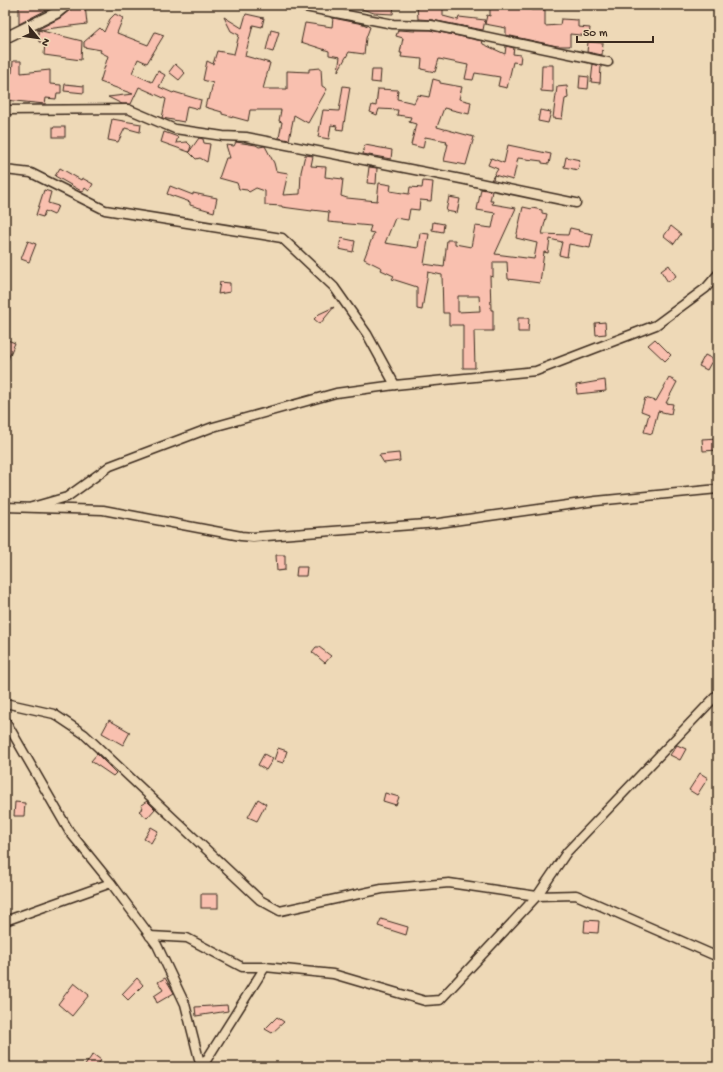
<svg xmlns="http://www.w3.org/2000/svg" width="723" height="1072" viewBox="0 0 723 1072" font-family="'Gochi Hand',sans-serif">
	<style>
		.building { fill: #f9c0af; stroke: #3b2a1e; fill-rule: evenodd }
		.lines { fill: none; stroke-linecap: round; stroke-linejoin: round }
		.minor-casing { stroke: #3b2a1e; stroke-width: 11 }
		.tertiary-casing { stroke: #3b2a1e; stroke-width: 13 }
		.minor { stroke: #eed9b7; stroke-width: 8 }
		.tertiary { stroke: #eed9b7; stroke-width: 10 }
	</style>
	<rect width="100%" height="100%" fill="#eed9b7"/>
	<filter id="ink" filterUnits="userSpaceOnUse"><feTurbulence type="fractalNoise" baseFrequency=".025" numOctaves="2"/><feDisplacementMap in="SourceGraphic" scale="8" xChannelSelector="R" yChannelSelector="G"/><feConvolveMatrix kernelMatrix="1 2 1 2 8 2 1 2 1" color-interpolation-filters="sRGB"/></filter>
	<g filter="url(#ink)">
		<g class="building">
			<polygon points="19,5 56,5 19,24"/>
			<polygon points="73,5 85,5 87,24 38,30 82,41 81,60 44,55 45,42 39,42 38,30 37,30 60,18 70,10"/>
			<polygon points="356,5 394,5 393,14 374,13 356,7"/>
			<polygon points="417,5 443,5 443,16 458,20 459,17 485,20 483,30 432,20 418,19"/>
			<polygon points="490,5 502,5 502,7 519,7 518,5 531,5 531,10 545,10 545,26 560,25 561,19 578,20 578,27 590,28 589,36 570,34 570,46 557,46 506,35 506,28 485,24 487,15 490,16"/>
			<polygon points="115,14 123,18 117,33 148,45 155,32 164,35 147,63 138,59 132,73 152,82 158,71 165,75 159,87 173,93 174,92 201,100 199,109 187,106 184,122 162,118 166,99 139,87 131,104 122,104 108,97 133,94 100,82 108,56 100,52 101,50 84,47 84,42 100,28 104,32 110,19"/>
			<polygon points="246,14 264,18 262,27 253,25 245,56 270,63 263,89 287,89 287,71 309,72 309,69 321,68 322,86 327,89 308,123 294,115 289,140 279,138 282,122 279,121 281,110 250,110 248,121 222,114 222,112 205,107 207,99 209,100 213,83 203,80 207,61 213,64 217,51 234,54 239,35 231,31 224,17 242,28"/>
			<polygon points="333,18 363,24 370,27 366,38 364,54 349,52 338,71 340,57 329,55 329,51 301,42 305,23 332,27"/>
			<polygon points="271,30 279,32 273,52 266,50"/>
			<polygon points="398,30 415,31 415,30 430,30 482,41 483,44 505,54 506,46 514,48 513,54 521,55 520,63 513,62 507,88 498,86 500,77 475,73 473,80 465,79 468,65 439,59 435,72 421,69 422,59 401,57 402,53 400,53 403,38 396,36"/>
			<polygon points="588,42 603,43 602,55 587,52"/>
			<polygon points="13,61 21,61 21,73 50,70 50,84 61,85 61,93 57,93 56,99 46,98 45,104 5,100 7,81 5,81 5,73 12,73"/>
			<polygon points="175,64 185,73 179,80 169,72"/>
			<polygon points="593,64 601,66 600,83 591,82"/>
			<polygon points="542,65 553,65 553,92 541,91"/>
			<polygon points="372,70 381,70 380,83 371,82"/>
			<polygon points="580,76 589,77 588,89 579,88"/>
			<polygon points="433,79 440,81 440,83 462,87 459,99 471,102 469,114 444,108 437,127 474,137 466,165 444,161 448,144 446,144 447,141 425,137 423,148 411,145 416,124 409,122 411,117 397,115 398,110 379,109 377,115 370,112 372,105 376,106 378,89 398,90 397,99 414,103 418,95 429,97"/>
			<polygon points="65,84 84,86 84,93 64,91"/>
			<polygon points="343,86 350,87 343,130 336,129 337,126 331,125 329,139 318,137 323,110 339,111"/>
			<polygon points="567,86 568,98 565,99 562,119 553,118 557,87"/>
			<polygon points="540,110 551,112 548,123 538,121"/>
			<polygon points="112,119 141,124 140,132 125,128 118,142 108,140"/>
			<rect x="53" y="127" width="12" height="10"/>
			<polygon points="164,132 178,137 176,143 187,142 191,146 189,152 161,142"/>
			<polygon points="199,138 203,139 204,143 210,144 207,162 200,158 196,159 189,152"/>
			<path d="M236 142 256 145 259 147 265 146 274 163 276 171 288 173 283 195 300 194 301 172 305 155 313 156 311 166 326 167 325 177 343 179 341 196 347 198 377 201 379 183 391 185 390 191 409 194 410 187 422 188 423 181 433 182 431 201 420 200 419 210 410 209 408 220 395 218 385 243 418 248 420 233 429 234 424 264 444 267 447 240H455V244L471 247 475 226 492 228 495 213 477 210 481 189 492 191 490 201H493L492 204 516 208 495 254 534 259 537 243 516 238 523 207 532 209V208L542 210V213L547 214 542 234 568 235 570 228 579 230 578 231 593 234 590 248 569 244 567 257 559 255 562 242 550 239 548 253 544 252 540 283 508 279 507 262H493V277L490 276 491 310H493V331H474L475 368H463V325H449V313H443L442 275 428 272 422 310 417 309V287L392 279 394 276 381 270 382 268 364 259 374 233 369 232 371 226 328 222 329 212 312 210V211L282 207V206L265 205V191L256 188 249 192 247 190 239 189 237 183 219 178 226 158H230L226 145 234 146ZM458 296H479L480 311 458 312Z"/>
			<polygon points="365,145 392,150 391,159 363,154"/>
			<polygon points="508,145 551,154 549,164 542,163 542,161 518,158 513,180 494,175 493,180 491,180 498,169 488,165 491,158 504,163"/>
			<polygon points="566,157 580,160 578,170 564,167"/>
			<polygon points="369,167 377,168 376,184 367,183"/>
			<polygon points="60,168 81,180 82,178 93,184 89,191 85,188 83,192 55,176"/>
			<polygon points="170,186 193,195 193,193 217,198 214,212 190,205 190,202 167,194"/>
			<polygon points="44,190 51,192 48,203 58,206 54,215 45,211 43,217 36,215"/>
			<polygon points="449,197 460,199 457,213 446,211"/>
			<polygon points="433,222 444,224 443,232 432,230"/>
			<polygon points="671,226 681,234 674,244 664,236"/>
			<polygon points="341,238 355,241 353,252 339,249"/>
			<polygon points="28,241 36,244 29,262 21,259"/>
			<polygon points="669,265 676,276 668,282 661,271"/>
			<polygon points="220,282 230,283 230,292 218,294"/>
			<polygon points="334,307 320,324 314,319 319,314"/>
			<polygon points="518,318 529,318 528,332 518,332"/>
			<polygon points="605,322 606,334 596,335 595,323"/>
			<polygon points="5,339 15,343 5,366"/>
			<polygon points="655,339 671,355 665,361 648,345"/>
			<polygon points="705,355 713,359 707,370 699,366"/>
			<polygon points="669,378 677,382 666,403 673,404 671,414 658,411 652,434 644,432 649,414 641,411 645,398 656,401"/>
			<polygon points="605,380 606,391 577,394 576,385"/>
			<polygon points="718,438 718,450 703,451 702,439"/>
			<polygon points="399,453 400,461 384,463 379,455"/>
			<polygon points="276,555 285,555 285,570 277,571"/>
			<polygon points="297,567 307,567 306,576 296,576"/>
			<polygon points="316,647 319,647 331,656 325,663 312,652"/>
			<polygon points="109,720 130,732 123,745 102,733"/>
			<polygon points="677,745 686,749 680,760 670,755"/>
			<polygon points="278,748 287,751 283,763 274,760"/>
			<polygon points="97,754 116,773 113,776 91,761"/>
			<polygon points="264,754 273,759 266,770 258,765"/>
			<polygon points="700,773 708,778 697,795 689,790"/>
			<polygon points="385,793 399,797 396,805 383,801"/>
			<polygon points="258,799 266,804 257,821 248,817"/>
			<polygon points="147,801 155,809 147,818 139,811 143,808 141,805"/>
			<polygon points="15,802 25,803 24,816 14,816"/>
			<polygon points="151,827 158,831 151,843 144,839"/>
			<rect x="201" y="894" width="17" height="14"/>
			<polygon points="381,919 408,927 406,935 378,926"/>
			<polygon points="585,920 599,921 598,933 584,932"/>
			<polygon points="137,978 143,985 128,1000 122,994"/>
			<polygon points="165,978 174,993 157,1003 154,996 163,990 158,982"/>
			<polygon points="74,983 89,995 72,1016 58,1004"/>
			<polygon points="227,1005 228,1011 196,1016 195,1007"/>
			<polygon points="277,1017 284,1022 272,1033 265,1029"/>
			<polygon points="93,1054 101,1060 96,1067 84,1067"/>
		</g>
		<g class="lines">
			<defs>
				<g id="minor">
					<polyline points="301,5 305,7 393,24 431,25 608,62"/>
					<polyline points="5,110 128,109 175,129 223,136 246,137 461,179 576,203"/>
					<polyline points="5,170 31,173 105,210 282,238 334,287 367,334 395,385"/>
					<polyline points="5,507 103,510 241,536 253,537 439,523 596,501 718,489"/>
					<polyline points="32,507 67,497 110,466 213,427 336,393 395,385 536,371 656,325 706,288 718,274"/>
					<polyline points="5,703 54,714 84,734 260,900 280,911 382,889 449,883 537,896 576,895 718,957"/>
					<polyline points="5,720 69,831 111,883 157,945 185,1004 201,1067"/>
					<polyline points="5,921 111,883"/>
					<polyline points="150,936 187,938 242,967 265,967 333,974 425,1001 440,1000 537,896 567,852 718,694"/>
					<polyline points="202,1067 265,967"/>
				</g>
				<polyline id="tertiary" points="5,38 56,13 66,5"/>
			</defs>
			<use href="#minor" class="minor-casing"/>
			<use href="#tertiary" class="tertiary-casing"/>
			<use href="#minor" class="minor"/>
			<use href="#tertiary" class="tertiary"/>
		</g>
	</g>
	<rect width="723" height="1072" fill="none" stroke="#eed9b7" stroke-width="20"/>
	<rect x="10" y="10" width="703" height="1052" fill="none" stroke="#3b2a1e" stroke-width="1.5" filter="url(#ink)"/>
	<g transform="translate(38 38) rotate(119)" stroke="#eed9b7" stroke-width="3" paint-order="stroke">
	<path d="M0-3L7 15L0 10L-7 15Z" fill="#3b2a1e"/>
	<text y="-6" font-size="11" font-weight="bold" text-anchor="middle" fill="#3b2a1e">N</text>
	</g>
	<path d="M577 36v6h76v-6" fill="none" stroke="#3b2a1e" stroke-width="2"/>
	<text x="583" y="36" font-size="12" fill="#3b2a1e" stroke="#eed9b7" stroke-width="3" paint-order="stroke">50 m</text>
</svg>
